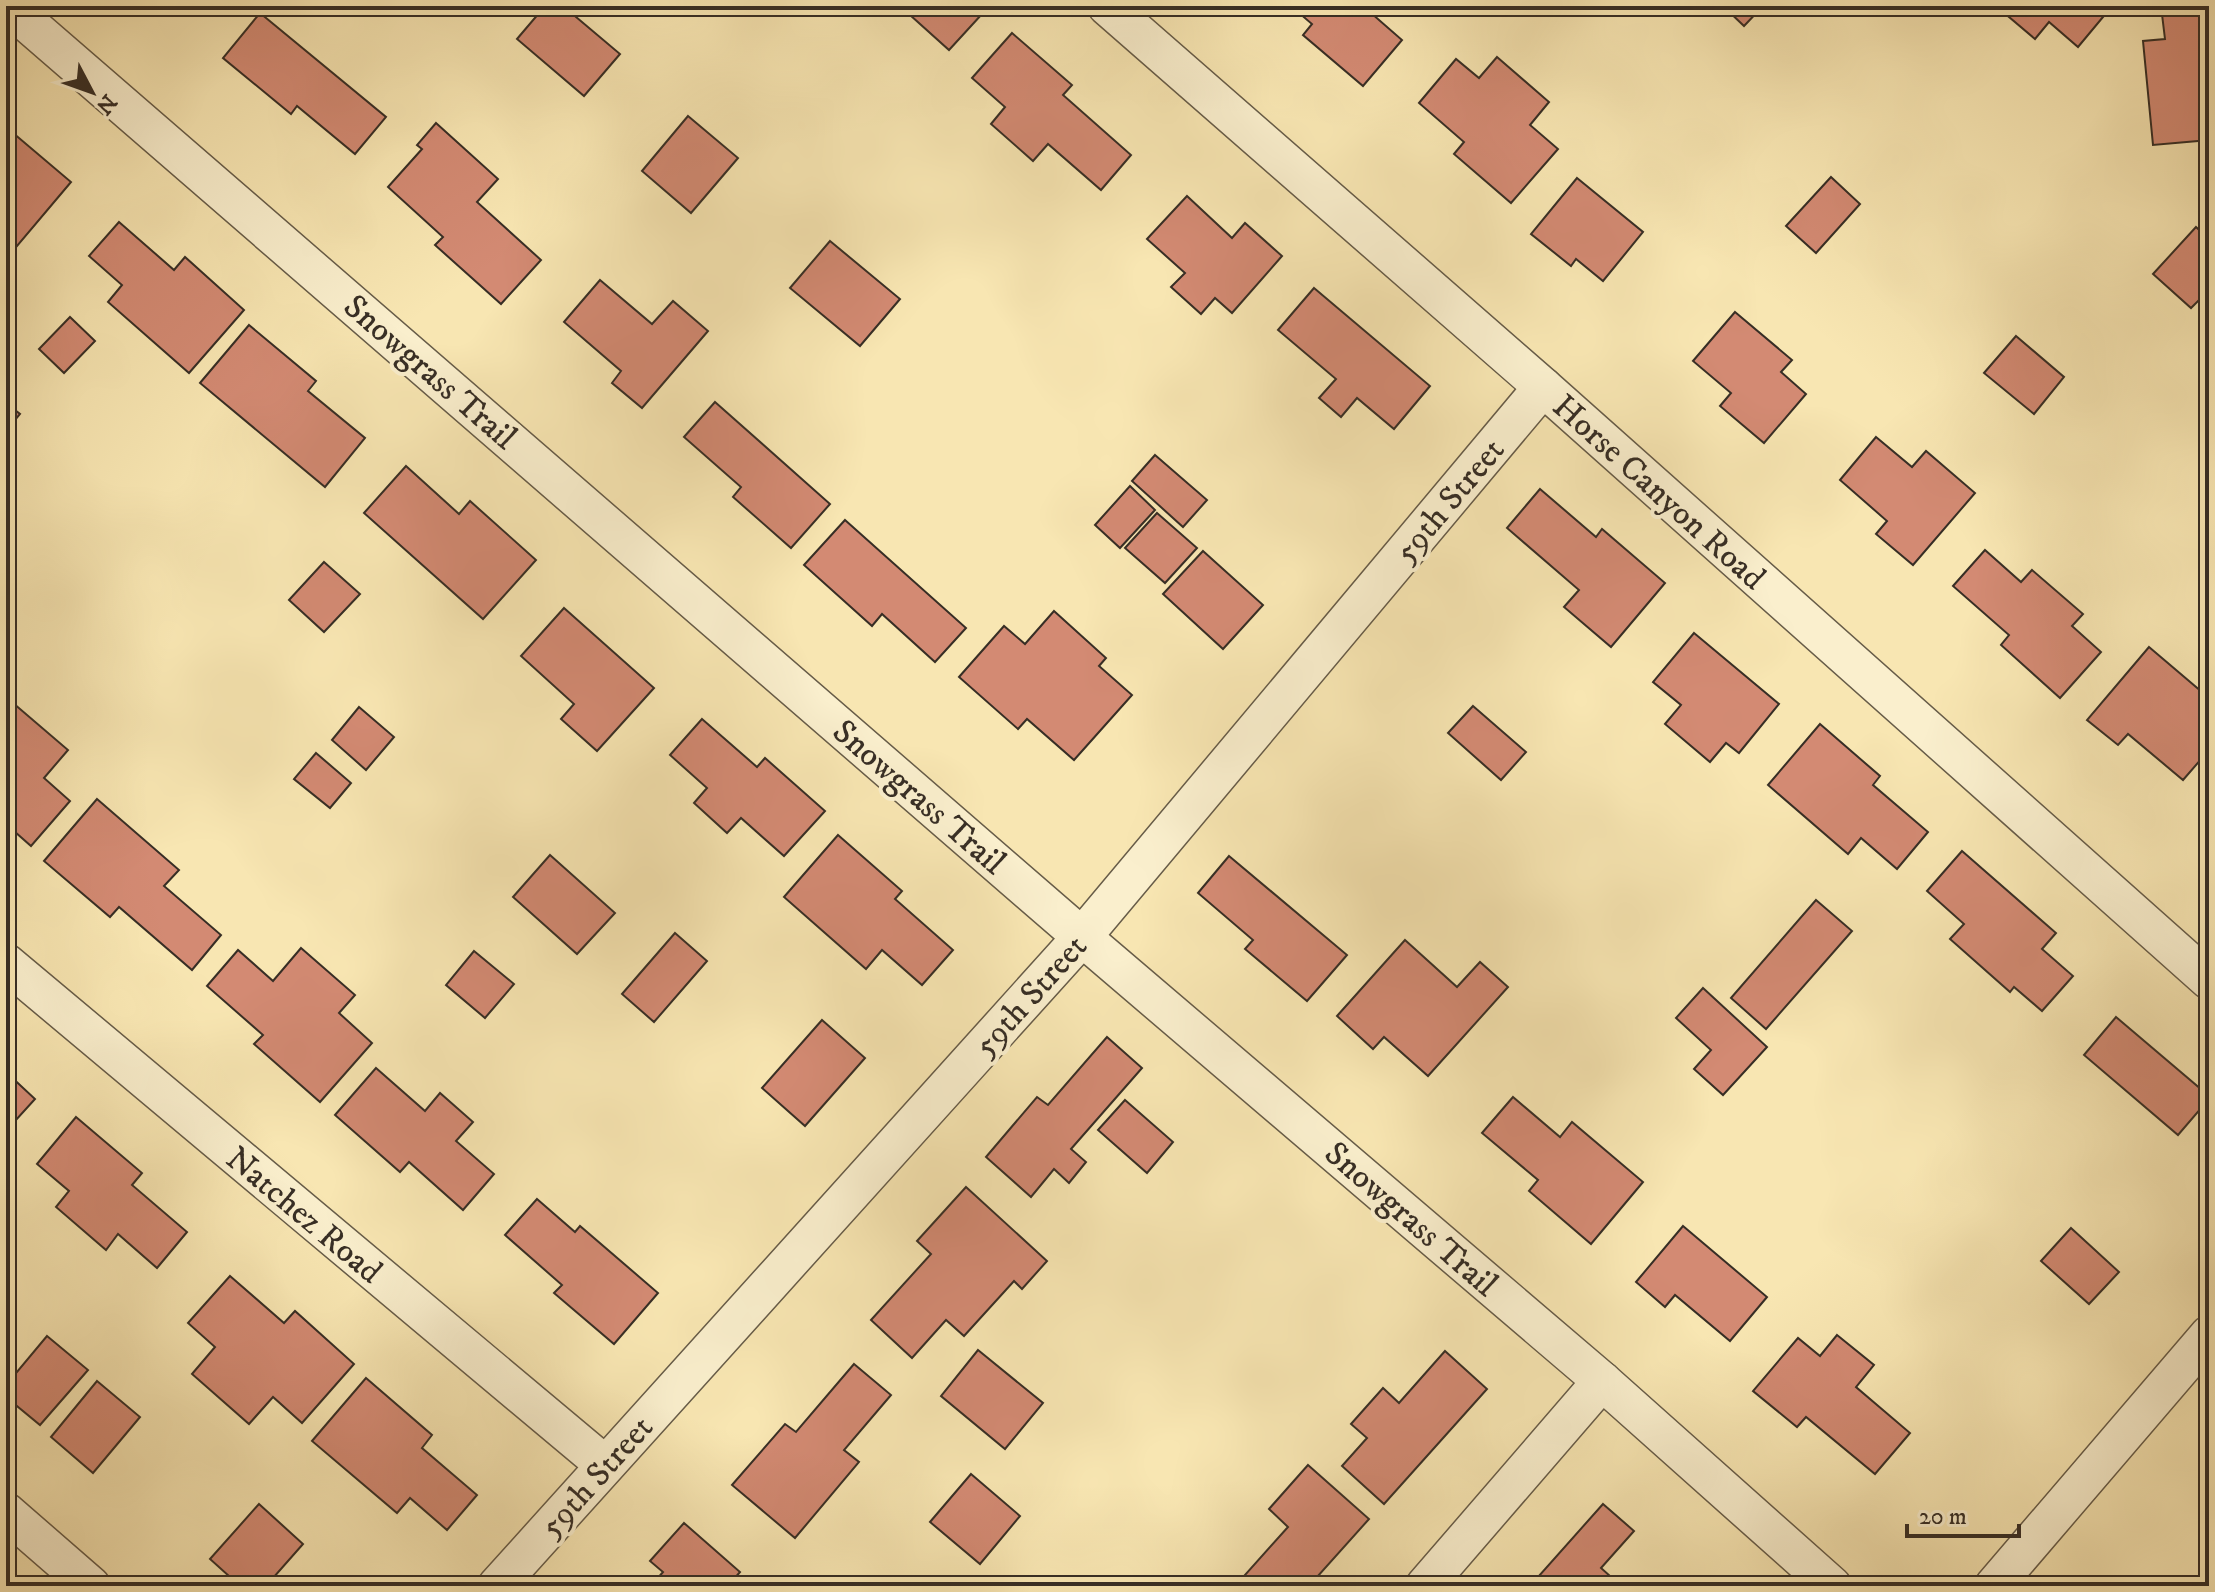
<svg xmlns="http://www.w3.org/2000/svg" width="2215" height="1592" viewBox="0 0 2215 1592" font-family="'IM FELL DW Pica',serif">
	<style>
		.building { fill: #d38a73; stroke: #372e25; stroke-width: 2 }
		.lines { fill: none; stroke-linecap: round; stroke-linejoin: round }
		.minor-casing { stroke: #675c48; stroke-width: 41 }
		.minor { stroke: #faefcd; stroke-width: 38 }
		.labels { text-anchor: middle; stroke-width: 8; stroke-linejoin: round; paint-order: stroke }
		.street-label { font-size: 34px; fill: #372e25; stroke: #faefcd }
	</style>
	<rect width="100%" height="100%" fill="#f8e6b2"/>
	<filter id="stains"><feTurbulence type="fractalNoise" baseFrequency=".0025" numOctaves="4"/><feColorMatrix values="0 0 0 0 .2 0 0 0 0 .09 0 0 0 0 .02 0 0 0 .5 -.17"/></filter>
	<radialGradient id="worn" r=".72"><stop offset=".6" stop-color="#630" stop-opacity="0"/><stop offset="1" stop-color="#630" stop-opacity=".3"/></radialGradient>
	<g class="building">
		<polygon points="545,6 563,6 620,54 584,96 517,39"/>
		<polygon points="900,6 973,6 982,14 949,50"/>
		<polygon points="1291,6 1363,6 1402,40 1363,86 1303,35 1312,24"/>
		<polygon points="1723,6 1763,6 1744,26"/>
		<polygon points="1996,6 2103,6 2108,11 2078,47 2049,22 2035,39"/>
		<polygon points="2161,6 2203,6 2209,75 2209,140 2153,145 2143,41 2165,39"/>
		<polygon points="260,13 386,117 355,154 297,106 291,114 223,58"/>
		<polygon points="1012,33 1072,85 1063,95 1131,155 1101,190 1048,144 1033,161 991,124 1005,107 972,78"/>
		<polygon points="1497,57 1549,102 1530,125 1558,149 1511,203 1454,154 1464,142 1419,103 1456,59 1479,78"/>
		<polygon points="688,116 738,158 691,213 642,171"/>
		<polygon points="436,123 498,179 477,202 541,260 501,304 435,245 443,237 388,187 422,149 417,145"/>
		<polygon points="6,127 71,182 6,259"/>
		<polygon points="1831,177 1860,204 1816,253 1786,226"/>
		<polygon points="1577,178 1643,232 1603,281 1576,259 1571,266 1531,234"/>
		<polygon points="1187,196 1232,238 1245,223 1282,256 1232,313 1215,298 1201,314 1171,287 1185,273 1147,239"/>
		<polygon points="119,222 174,270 185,257 244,310 189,373 108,302 122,285 89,256"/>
		<polygon points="2196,227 2209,239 2209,305 2201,298 2191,308 2153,274"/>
		<polygon points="830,241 900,299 860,346 790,288"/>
		<polygon points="600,280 652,324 673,301 708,331 642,408 612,383 621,371 564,322"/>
		<polygon points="1314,288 1430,386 1394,429 1357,398 1341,417 1319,398 1336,379 1278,330"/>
		<polygon points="1735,312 1792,360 1781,372 1806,394 1764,443 1720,406 1731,393 1693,361"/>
		<polygon points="70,317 95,341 64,373 39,349"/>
		<polygon points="249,325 316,381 308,391 365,438 325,487 200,383"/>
		<polygon points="2016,336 2064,377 2034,414 1984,373"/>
		<polygon points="715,402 830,504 791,548 733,497 741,487 684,437"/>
		<polygon points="6,403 20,414 6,431"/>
		<polygon points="1876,437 1912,467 1926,451 1975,493 1913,565 1876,534 1887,521 1840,480"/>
		<polygon points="1155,455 1207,500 1183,527 1132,481"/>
		<polygon points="406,466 459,514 470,501 536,560 483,619 364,513"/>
		<polygon points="1130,486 1155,510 1120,548 1095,525"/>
		<polygon points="1540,489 1596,537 1602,529 1665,583 1611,647 1564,607 1579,590 1507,528"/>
		<polygon points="1157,513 1197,548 1165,583 1125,548"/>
		<polygon points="845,520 966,628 935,662 882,614 872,626 804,565"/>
		<polygon points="1985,550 2021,582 2032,570 2083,614 2072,626 2101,652 2060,698 2001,645 2009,635 1953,586"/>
		<polygon points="1203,551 1263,605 1223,649 1163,594"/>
		<polygon points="324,562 360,594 324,632 289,600"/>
		<polygon points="564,608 654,688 597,751 561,719 574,704 521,656"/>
		<polygon points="1054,611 1106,658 1099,666 1132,695 1074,760 1027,719 1018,729 959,677 1004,626 1025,644"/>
		<polygon points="1694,633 1779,704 1739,753 1726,743 1710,762 1665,724 1681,705 1653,682"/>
		<polygon points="2149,647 2209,698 2209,716 2204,722 2209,726 2209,750 2183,780 2128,734 2118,745 2087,720"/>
		<polygon points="6,697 68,750 44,778 70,801 31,846 6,824"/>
		<polygon points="1473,706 1526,752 1501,780 1448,733"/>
		<polygon points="359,707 394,737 366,770 332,740"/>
		<polygon points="702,719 757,767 765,758 825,811 784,856 741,818 727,833 694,803 707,788 670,755"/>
		<polygon points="1820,724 1880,776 1873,785 1928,832 1897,869 1861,838 1848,854 1768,785"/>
		<polygon points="316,753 351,783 330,808 294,779"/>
		<polygon points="97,799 179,870 164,886 221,935 192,970 119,907 110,917 44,861"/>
		<polygon points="838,835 902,891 895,899 953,950 922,985 882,950 866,969 784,897"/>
		<polygon points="1962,851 2056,933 2042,949 2073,976 2042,1011 2014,987 2010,992 1950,939 1964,924 1927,891"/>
		<polygon points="550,855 615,913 577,954 513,897"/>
		<polygon points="1229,856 1347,955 1307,1001 1245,949 1253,940 1198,893"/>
		<polygon points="1816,900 1852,931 1766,1029 1731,998"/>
		<polygon points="675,933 707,961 654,1022 622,994"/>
		<polygon points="1405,940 1457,987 1480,962 1508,987 1428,1076 1384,1037 1373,1049 1337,1016"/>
		<polygon points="301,948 355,995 339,1013 372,1043 320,1102 254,1044 263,1035 207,986 238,950 273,981"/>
		<polygon points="474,951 514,984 485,1018 446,985"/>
		<polygon points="1703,988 1767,1047 1723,1095 1694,1069 1711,1050 1676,1018"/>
		<polygon points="2116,1017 2209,1096 2209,1099 2178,1135 2084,1055"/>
		<polygon points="822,1020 865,1058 805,1126 762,1088"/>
		<polygon points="1107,1037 1142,1068 1071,1149 1086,1162 1069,1183 1054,1169 1031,1197 986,1157 1037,1097 1048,1105"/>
		<polygon points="376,1068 425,1111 440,1093 473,1122 456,1141 494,1174 463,1210 409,1162 400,1172 335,1115"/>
		<polygon points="6,1072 35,1099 6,1131"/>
		<polygon points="1513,1097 1560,1137 1572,1122 1643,1182 1591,1244 1529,1191 1538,1180 1482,1133"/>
		<polygon points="1125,1100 1173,1142 1147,1173 1098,1130"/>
		<polygon points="76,1117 142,1173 132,1185 187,1232 157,1268 118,1234 106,1250 56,1207 69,1191 37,1164"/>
		<polygon points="966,1187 1047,1261 1022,1289 1014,1281 964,1336 946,1320 912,1358 871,1320 931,1254 917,1241"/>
		<polygon points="537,1199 575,1232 580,1226 658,1293 614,1344 554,1293 562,1285 505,1235"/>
		<polygon points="1683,1226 1767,1297 1730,1341 1675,1295 1665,1307 1636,1282"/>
		<polygon points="2071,1228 2119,1272 2089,1304 2041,1261"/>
		<polygon points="230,1276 284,1323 295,1311 354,1364 302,1423 273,1397 249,1424 192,1374 215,1347 188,1323"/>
		<polygon points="1837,1335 1874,1365 1856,1387 1910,1433 1875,1474 1806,1417 1797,1427 1753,1391 1798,1338 1820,1356"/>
		<polygon points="47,1336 88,1370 40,1425 6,1397 6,1385"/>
		<polygon points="978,1350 1043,1403 1005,1449 941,1396"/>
		<polygon points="1445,1351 1487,1389 1384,1504 1342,1466 1367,1438 1351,1424 1383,1388 1399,1403"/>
		<polygon points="854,1364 891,1395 844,1450 859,1462 795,1538 732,1485 785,1424 796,1432"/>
		<polygon points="366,1378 432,1435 422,1448 477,1495 447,1530 410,1498 397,1513 312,1441"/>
		<polygon points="97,1381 140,1417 93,1473 51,1437"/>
		<polygon points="1308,1465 1369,1519 1309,1586 1250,1586 1253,1583 1244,1576 1288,1527 1269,1509"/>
		<polygon points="971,1474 1020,1516 980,1564 930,1522"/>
		<polygon points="259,1504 303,1544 266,1586 240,1586 210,1559"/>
		<polygon points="1603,1504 1634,1531 1601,1568 1621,1586 1530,1586"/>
		<polygon points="684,1523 740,1572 728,1586 651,1586 663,1572 650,1561"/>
	</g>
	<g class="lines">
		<defs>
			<g id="minor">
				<polyline points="8,6 1082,937 1602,1381 1832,1586"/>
				<polyline points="1107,6 1543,387 2209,980"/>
				<polyline points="6,963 605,1465"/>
				<polyline points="6,1512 91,1586"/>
				<polyline points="497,1586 1082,937 1543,387"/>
				<polyline points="1425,1586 1602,1381"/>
				<polyline points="1994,1586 2209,1335"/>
			</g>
		</defs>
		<use href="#minor" class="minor-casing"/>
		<use href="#minor" class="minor"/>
	</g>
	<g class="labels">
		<g class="street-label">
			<text transform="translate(431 371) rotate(41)" y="12">Snowgrass Trail</text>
			<text transform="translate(1660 491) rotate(42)" y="12">Horse Canyon Road</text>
			<text transform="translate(1448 500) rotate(-50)" y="12">59th Street</text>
			<text transform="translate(920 796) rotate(41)" y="12">Snowgrass Trail</text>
			<text transform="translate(1029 995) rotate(-48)" y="12">59th Street</text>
			<text transform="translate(305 1214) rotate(40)" y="12">Natchez Road</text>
			<text transform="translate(1412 1218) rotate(41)" y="12">Snowgrass Trail</text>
			<text transform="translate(595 1476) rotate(-48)" y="12">59th Street</text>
		</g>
	</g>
	<rect width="2215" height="1592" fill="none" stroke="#f8e6b2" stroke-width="32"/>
	<rect x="8" y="8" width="2199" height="1576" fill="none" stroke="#372e25" stroke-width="4"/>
	<rect x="16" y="16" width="2183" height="1560" fill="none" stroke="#372e25" stroke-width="2"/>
	<g transform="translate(92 92) rotate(131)" stroke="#faefcd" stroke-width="6" paint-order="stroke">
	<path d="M0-6L14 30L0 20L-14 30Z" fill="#372e25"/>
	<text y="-12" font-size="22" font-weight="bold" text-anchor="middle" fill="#372e25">N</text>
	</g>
	<path d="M1907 1524v12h112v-12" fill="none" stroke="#372e25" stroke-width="4"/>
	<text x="1919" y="1524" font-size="24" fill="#372e25" stroke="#faefcd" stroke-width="6" paint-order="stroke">20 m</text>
	<rect width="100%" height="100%" filter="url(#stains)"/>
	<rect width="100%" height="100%" fill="url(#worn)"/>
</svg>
